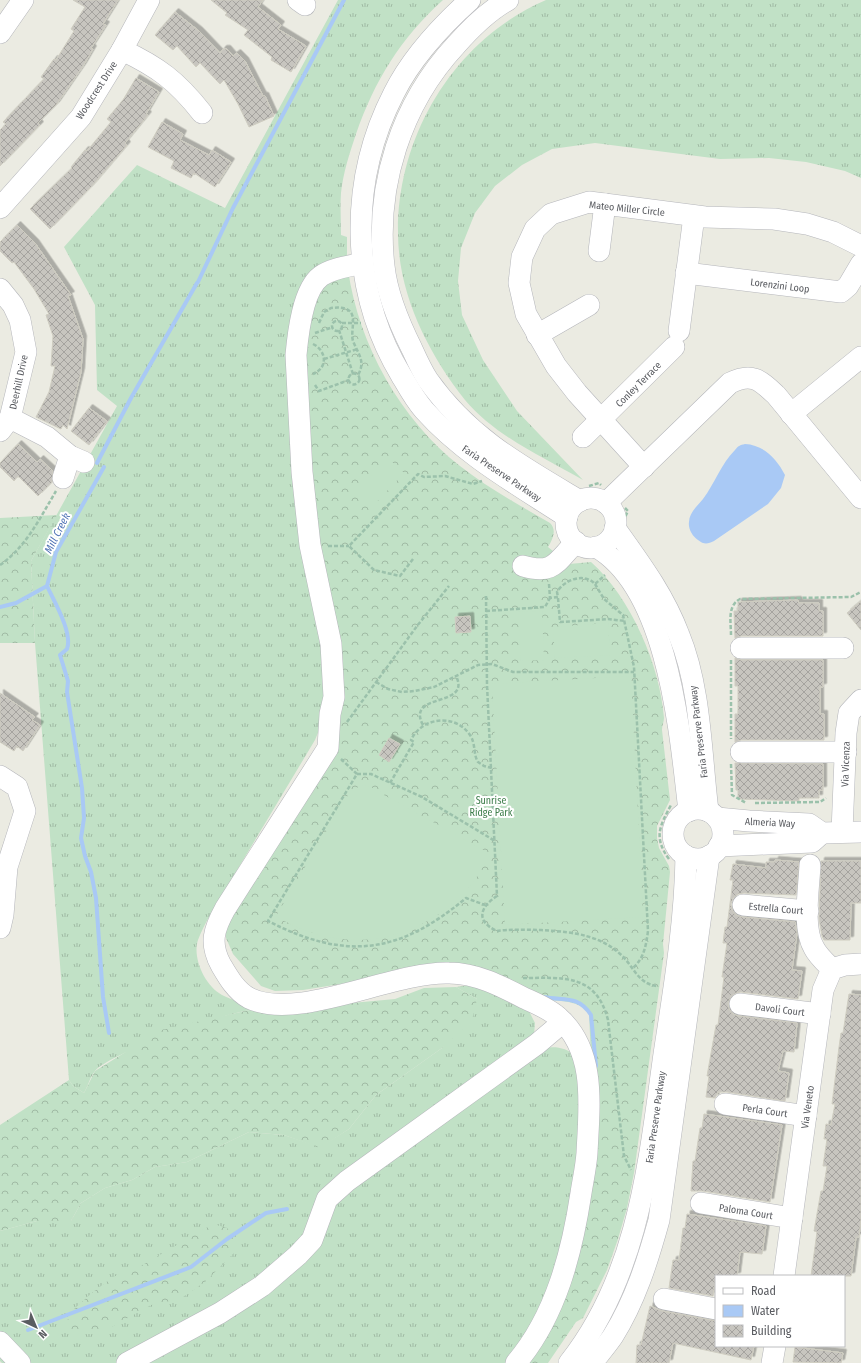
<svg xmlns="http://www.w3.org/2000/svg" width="861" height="1363" viewBox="0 0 861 1363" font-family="'Fira Sans Condensed',sans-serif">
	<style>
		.grass { fill: url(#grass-tufts) }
		.forest { fill: url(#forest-crowns) }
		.garden { fill: #c1e1c6 }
		.water { fill: #a9c9f5 }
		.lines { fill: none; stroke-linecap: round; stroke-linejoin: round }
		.stream { stroke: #a9c9f5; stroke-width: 4 }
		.building { fill: url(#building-cross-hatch); stroke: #cfcdc1; filter: url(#shadow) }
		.minor-casing { stroke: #b5b6bb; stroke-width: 22 }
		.path { stroke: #9bc1ab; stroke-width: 2.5; stroke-dasharray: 4 2; stroke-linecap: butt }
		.minor { stroke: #fff; stroke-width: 21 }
		.labels { text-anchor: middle; stroke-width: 4; stroke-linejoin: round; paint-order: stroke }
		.street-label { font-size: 10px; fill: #5a5c61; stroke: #fff }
		.park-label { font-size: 10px; fill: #3d7d4a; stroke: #fff }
		.water-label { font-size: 11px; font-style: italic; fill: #4f72b5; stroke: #fff }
	</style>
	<defs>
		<pattern id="grass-tufts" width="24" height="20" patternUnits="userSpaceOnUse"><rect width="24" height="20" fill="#c1e1c6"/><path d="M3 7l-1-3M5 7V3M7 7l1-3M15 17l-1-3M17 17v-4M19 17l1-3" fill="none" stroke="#a0baa4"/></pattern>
		<pattern id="forest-crowns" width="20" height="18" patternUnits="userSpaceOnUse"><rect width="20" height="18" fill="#c1e1c6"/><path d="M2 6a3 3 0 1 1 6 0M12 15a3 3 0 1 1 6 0" fill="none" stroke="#a0baa4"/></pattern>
		<pattern id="building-cross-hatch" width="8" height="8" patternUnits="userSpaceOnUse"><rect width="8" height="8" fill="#c7c5bf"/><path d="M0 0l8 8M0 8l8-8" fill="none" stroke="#a5a39f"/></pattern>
		<filter id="shadow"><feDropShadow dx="3.5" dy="-3.5" stdDeviation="0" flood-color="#0004"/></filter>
	</defs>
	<rect width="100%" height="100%" fill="#ebebe2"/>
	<g class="grass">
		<path d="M338 0H443C400 39 375 80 356 134 350 152 343 173 341 193 340 207 341 221 341 235L347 237V261L327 648 326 713 315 740 209 917C205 924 201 932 198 940 192 958 205 986 222 995 235 1002 253 1004 267 1008 241 1006 111 1052 95 1071 90 1077 88 1086 84 1093L73 1086 69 1080 35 643 31 561 117 406 97 390 95 305 64 247 137 165 225 208Z"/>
		<path d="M546 0H861V178L845 171 806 162 769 158 720 159 595 143 552 149 522 165 495 186 475 213 461 248 458 281 462 315 483 360 517 411 583 480C543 457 495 436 465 400 428 353 398 294 398 233 397 135 455 39 546 0Z"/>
		<path d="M471 985 527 1007 535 1023 534 1035 544 1048C557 1046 566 1048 576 1056L585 1116 555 1287 512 1363H2L0 1361V1231L37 1221H71L81 1203 105 1188 132 1180 155 1167 187 1162 249 1132 284 1135 320 1147 349 1129 376 1095 442 1048 477 999 456 987Z"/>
	</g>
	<g class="forest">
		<path d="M348 270C359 345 400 419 460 466 488 488 519 505 550 523 557 530 553 539 548 547L569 564 591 562C631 598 660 665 664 718 664 722 662 725 662 730L670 800 657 826V838L659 848 669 866 670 872 663 944 664 953 634 1173 627 1208 618 1239 607 1270 583 1318 576 1322 548 1363H525L564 1288 591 1058 589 1012C575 999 559 1002 542 999L422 971 303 990 275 991 261 986 233 954 226 938V927L334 747 316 551 300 342 317 287Z"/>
		<polygon points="57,515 31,561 35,643 0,643 0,518"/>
		<polygon points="456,987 477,999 472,1020 442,1048 376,1095 349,1129 320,1148 284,1135 249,1132 187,1162 155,1167 132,1180 105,1188 81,1203 71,1221 37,1221 0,1231 0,1125 69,1080 73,1086 84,1093 95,1071 161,1030 263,1007 341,1004 395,999 424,988"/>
		<polygon points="213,1224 227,1228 236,1239 236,1251 205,1282 180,1299 151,1305 99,1334 74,1334 65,1324 74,1309 93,1292 113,1277 139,1267"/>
	</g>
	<g class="garden">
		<polygon points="388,458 404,473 370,509 354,494"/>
		<polygon points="542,611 544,660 521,661 518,612"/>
		<polygon points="608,623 610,655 555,658 553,627"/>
		<polygon points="631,676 643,917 505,925 492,684"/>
		<path d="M365 785 383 792 382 794 491 854C483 866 476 880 467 890 414 945 341 956 276 916L346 798 353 789Z"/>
	</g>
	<path class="water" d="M745 444C764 445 777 459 785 475L781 488 768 504 714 541C708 544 704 545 698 540 692 536 688 528 689 522 689 513 698 505 703 499 715 483 721 464 735 450 738 446 740 445 745 444Z"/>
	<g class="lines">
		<g class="stream">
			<polyline points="198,282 233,208 344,0"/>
			<polyline points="97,463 131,398 197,283"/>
			<path d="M47 586C54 601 73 633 67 649L60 655 68 681 67 692 82 788 84 818 81 838 85 856 91 872 96 898 103 997 109 1033"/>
			<polyline points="0,607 16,603 47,586 56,552 104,467"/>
			<path d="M544 997C564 1001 578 995 591 1015L596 1066"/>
			<polyline points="28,1330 191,1267 227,1239 266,1213 287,1209"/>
		</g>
	</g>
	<g class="building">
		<polygon points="73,0 118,0 103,24 106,25 91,48 93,49 83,66 56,105 38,123 40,125 0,166 0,130 6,124 3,122 44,79 41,77 54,59 56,60 74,31 71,29 85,7"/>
		<polygon points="211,0 263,0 258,7 281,25 278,29 306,46 291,72 271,60 272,57 244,35 248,30 225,15 227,13"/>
		<polygon points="175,12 199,31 220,53 223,49 227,49 233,56 237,53 245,61 263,96 265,96 274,116 249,127 238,104 224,80 220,84 200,63 196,67 177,46 173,50 155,35"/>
		<polygon points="136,78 159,92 146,114 148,115 125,143 127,145 91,187 50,229 30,209 72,168 71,167 85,150 87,151 111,122 107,119 123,100"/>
		<polygon points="162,122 183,134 180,140 209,155 212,150 231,162 215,187 194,173 191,178 171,168 174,161 148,147"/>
		<polygon points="17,225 35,243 71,295 68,296 83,339 81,372 67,429 63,425 61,429 36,417 49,392 55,366 51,366 53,336 46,315 49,314 34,289 14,262 12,263 0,251 0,242"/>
		<polygon points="89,408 107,421 89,445 71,431"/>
		<polygon points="18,444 37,462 40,459 53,471 52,482 38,496 18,476 14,481 0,467 0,463"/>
		<polygon points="798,600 799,603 819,603 819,611 823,611 823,636 741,636 735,638 734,611 738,611 738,602"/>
		<polygon points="861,601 861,630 847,613"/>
		<polygon points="470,616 471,632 456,633 455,617"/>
		<polygon points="735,658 741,660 823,660 823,687 820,687 820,714 824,714 824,740 741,740 735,742 735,714 738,714 738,686 735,686"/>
		<polygon points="0,693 35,717 32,720 40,725 23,751 17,746 14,751 0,742"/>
		<polygon points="389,738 400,744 389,762 379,755"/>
		<polygon points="735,763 823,764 823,790 819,790 819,798 799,798 799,801 738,799 738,790 736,790"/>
		<polygon points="775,860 799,862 796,895 744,893 738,894 733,898 731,904 732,910 736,915 742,917 795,922 797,933 792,970 802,971 798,999 741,992 736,993 731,996 728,1003 729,1009 733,1014 738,1016 797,1023 794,1052 783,1051 778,1071 789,1073 785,1101 727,1092 718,1092 715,1098 706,1097 709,1076 707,1076 716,1025 718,1025 724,977 722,977 727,943 723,943 725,927 727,927 733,880 730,880 733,864 766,868 766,862 775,862"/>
		<polygon points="821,861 861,861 861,903 851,903 850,940 824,940 822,936 819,918"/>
		<polygon points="849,994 861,995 861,1219 859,1237 856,1237 851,1276 811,1276 817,1232 814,1231 821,1191 823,1191 827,1166 823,1166 827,1139 824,1139 826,1124 831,1125 835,1104 832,1104 839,1047 841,1033 843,1033"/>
		<polygon points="704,1114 782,1125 770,1202 703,1191 691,1191 693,1161 695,1161 700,1128 702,1128"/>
		<polygon points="687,1214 766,1226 762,1254 740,1252 737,1276 716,1276 713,1296 669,1288 673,1260 679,1260 683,1228 685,1228"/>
		<polygon points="650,1306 662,1311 716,1321 716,1346 754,1346 751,1360 673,1343 669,1363 636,1363 637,1345 641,1345"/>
		<polygon points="795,1347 843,1353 841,1363 793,1362"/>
	</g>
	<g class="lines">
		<defs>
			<g id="minor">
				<polyline points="298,0 305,5"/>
				<path d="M470 0C440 27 412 57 394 93 348 182 350 290 401 375 408 387 415 400 424 410 463 454 518 485 567 517"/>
				<path d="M508 0C488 11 471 28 456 45 401 104 375 186 384 266 387 295 399 323 412 349 417 360 422 371 428 380 469 438 521 466 580 501"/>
				<polyline points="0,33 23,0"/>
				<path d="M122 50C158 67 177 81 202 113"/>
				<polyline points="0,208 81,117 122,50 149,0"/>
				<polyline points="599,251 605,204"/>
				<path d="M363 263C351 266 332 268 321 276 303 289 298 333 296 355L302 472 310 545 331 644 334 697 330 714 328 748 225 909C214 929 209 943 221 965 228 977 236 991 249 998 298 1022 393 971 449 973 476 973 501 986 524 998 535 1003 550 1009 559 1018 597 1052 589 1108 587 1153 586 1167 583 1180 581 1193 572 1252 556 1316 516 1363"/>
				<polyline points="686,273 841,292 848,286 861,264"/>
				<polyline points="0,289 13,305 20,320 26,352 10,418 0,431"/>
				<polyline points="679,331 694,216"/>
				<polyline points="537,335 589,305"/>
				<polyline points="791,414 861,357"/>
				<polyline points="10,418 47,437 70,456 84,462"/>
				<polyline points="583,437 674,347"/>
				<polyline points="644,467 577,393 556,366 526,314 519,283 522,257 535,229 551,214 589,202 705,217 774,219 807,224 833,232 861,246"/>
				<polyline points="63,478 70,456"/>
				<circle cx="591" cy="523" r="25"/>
				<path d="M606 503 730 383C752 372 760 380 776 395L861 498"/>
				<path d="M615 528C640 563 664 595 679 635 701 688 701 755 708 811"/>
				<path d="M596 547C669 589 680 735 689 811"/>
				<path d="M523 566C554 575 556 562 576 542"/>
				<polyline points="741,648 843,648"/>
				<polyline points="741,752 846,752"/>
				<polyline points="0,776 17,787 25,811 7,867 3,915 0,928"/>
				<circle cx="698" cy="834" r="25"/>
				<polyline points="717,818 749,821 809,824 822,833 861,832"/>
				<polyline points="842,832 846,733 849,713 861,700"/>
				<polyline points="719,846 812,842 822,833"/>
				<path d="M810 865C809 888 802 928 814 948 818 956 826 963 832 969"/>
				<polyline points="743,905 808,911"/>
				<polyline points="740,1004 820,1014"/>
				<polyline points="725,1104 806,1116"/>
				<polyline points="701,1203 792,1218"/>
				<polyline points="784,1276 823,990 832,969 845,965 861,964"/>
				<polyline points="664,1299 716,1309"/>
				<polyline points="0,1342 20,1363"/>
				<polyline points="127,1363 220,1313 262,1286 298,1255 312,1240 327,1199 347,1181 537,1044 563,1022"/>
				<path d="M569 1363C639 1275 649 1161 664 1054 674 988 685 923 686 856"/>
				<path d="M592 1363C599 1354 607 1345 613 1336 635 1301 648 1260 659 1220L709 856"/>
				<polyline points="772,1363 775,1346"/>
			</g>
		</defs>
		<use href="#minor" class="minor-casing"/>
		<g class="path">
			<circle cx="337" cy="326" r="5"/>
			<path d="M319 323 324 312 331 308C364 304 349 328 353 341 358 354 366 361 358 375"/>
			<polyline points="342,323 361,323"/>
			<polyline points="339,330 353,374"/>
			<polyline points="315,333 333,327"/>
			<path d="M313 344C327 351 328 368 313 374"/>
			<polyline points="324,359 358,349"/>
			<circle cx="354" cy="379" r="5.5"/>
			<polyline points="315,385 319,391 349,380"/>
			<polyline points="589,486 599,483 601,485"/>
			<polyline points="625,508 628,511 625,517"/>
			<polyline points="328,546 349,546"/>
			<polyline points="413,559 400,576 374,570 349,546 418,474 424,477 445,476 473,484 482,481"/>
			<path d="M0 565C26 547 40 518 56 491"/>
			<path d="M549 584 550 598 558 597 557 592C564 580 584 572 595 584L605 575"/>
			<path d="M595 584 604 599 623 615 634 667 648 931C646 946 644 958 633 968"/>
			<path d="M486 596 487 685 497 896C480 907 475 921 497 931 517 928 567 930 586 936 598 939 610 945 619 953 633 964 637 984 657 986"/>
			<polyline points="558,598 560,622 608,619 625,621"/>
			<polyline points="486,611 545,607 550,598"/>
			<path d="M731 635C731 622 727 606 740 599L851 597 861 592"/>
			<polyline points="731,660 731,739"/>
			<polyline points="376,682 388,689 402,692 415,691 434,687 478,665 492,664 513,672 634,672"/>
			<polyline points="347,722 417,626 449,586"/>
			<path d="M423 725C405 692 472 708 456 676"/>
			<path d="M341 759 357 774 268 921C346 961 399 954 466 898L485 905"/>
			<polyline points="731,764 732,795 746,803"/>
			<polyline points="357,774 371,774 422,797 495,841"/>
			<path d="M390 783 414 742 411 740C422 717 455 713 470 735 476 744 473 754 478 762L484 766 492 768"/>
			<polyline points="755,803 820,802 826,798"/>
			<path d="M669 859C653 837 660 826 671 805"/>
			<path d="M523 978C563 978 596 973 608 1020L624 1156 631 1170"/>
		</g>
		<use href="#minor" class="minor"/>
	</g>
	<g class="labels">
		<g class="street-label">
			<text transform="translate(96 90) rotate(-57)" y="4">Woodcrest Drive</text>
			<text transform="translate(627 208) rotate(6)" y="4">Mateo Miller Circle</text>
			<text transform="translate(780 285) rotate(7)" y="4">Lorenzini Loop</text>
			<text transform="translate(18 382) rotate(-78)" y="4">Deerhill Drive</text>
			<text transform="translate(638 384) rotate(-45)" y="4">Conley Terrace</text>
			<text transform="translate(502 473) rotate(34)" y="4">Faria Preserve Parkway</text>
			<text transform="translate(698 732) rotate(-97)" y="4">Faria Preserve Parkway</text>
			<text transform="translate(845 764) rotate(-88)" y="4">Via Vicenza</text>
			<text transform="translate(770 822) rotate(3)" y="4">Almeria Way</text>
			<text transform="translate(776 908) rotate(5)" y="4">Estrella Court</text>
			<text transform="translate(780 1009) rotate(7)" y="4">Davoli Court</text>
			<text transform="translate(807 1107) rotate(-82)" y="4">Via Veneto</text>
			<text transform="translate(765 1110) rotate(8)" y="4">Perla Court</text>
			<text transform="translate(655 1117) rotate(-82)" y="4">Faria Preserve Parkway</text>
			<text transform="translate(746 1211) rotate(9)" y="4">Paloma Court</text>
		</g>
		<g class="park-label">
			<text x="491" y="804">Sunrise<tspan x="491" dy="12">Ridge Park</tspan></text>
		</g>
		<g class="water-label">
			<text transform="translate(57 533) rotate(-63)" y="4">Mill Creek</text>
		</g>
	</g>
	<rect x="715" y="1275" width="130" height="72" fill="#ffffff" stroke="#bdbec0"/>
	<rect x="723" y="1288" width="20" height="6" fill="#ffffff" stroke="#bdbec0"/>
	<text x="751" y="1295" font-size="12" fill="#5a5c61">Road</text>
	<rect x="723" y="1305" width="20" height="12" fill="#a9c9f5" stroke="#bdbec0"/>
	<text x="751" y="1315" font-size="12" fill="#5a5c61">Water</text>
	<rect x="723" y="1325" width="20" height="12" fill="url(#building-cross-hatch)" stroke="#bdbec0"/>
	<text x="751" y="1335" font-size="12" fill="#5a5c61">Building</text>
	<g transform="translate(36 1327) rotate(136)" stroke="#ffffff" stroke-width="3" paint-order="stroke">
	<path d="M0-3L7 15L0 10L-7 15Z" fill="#5a5c61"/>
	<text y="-6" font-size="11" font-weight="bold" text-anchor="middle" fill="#5a5c61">N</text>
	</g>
</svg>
